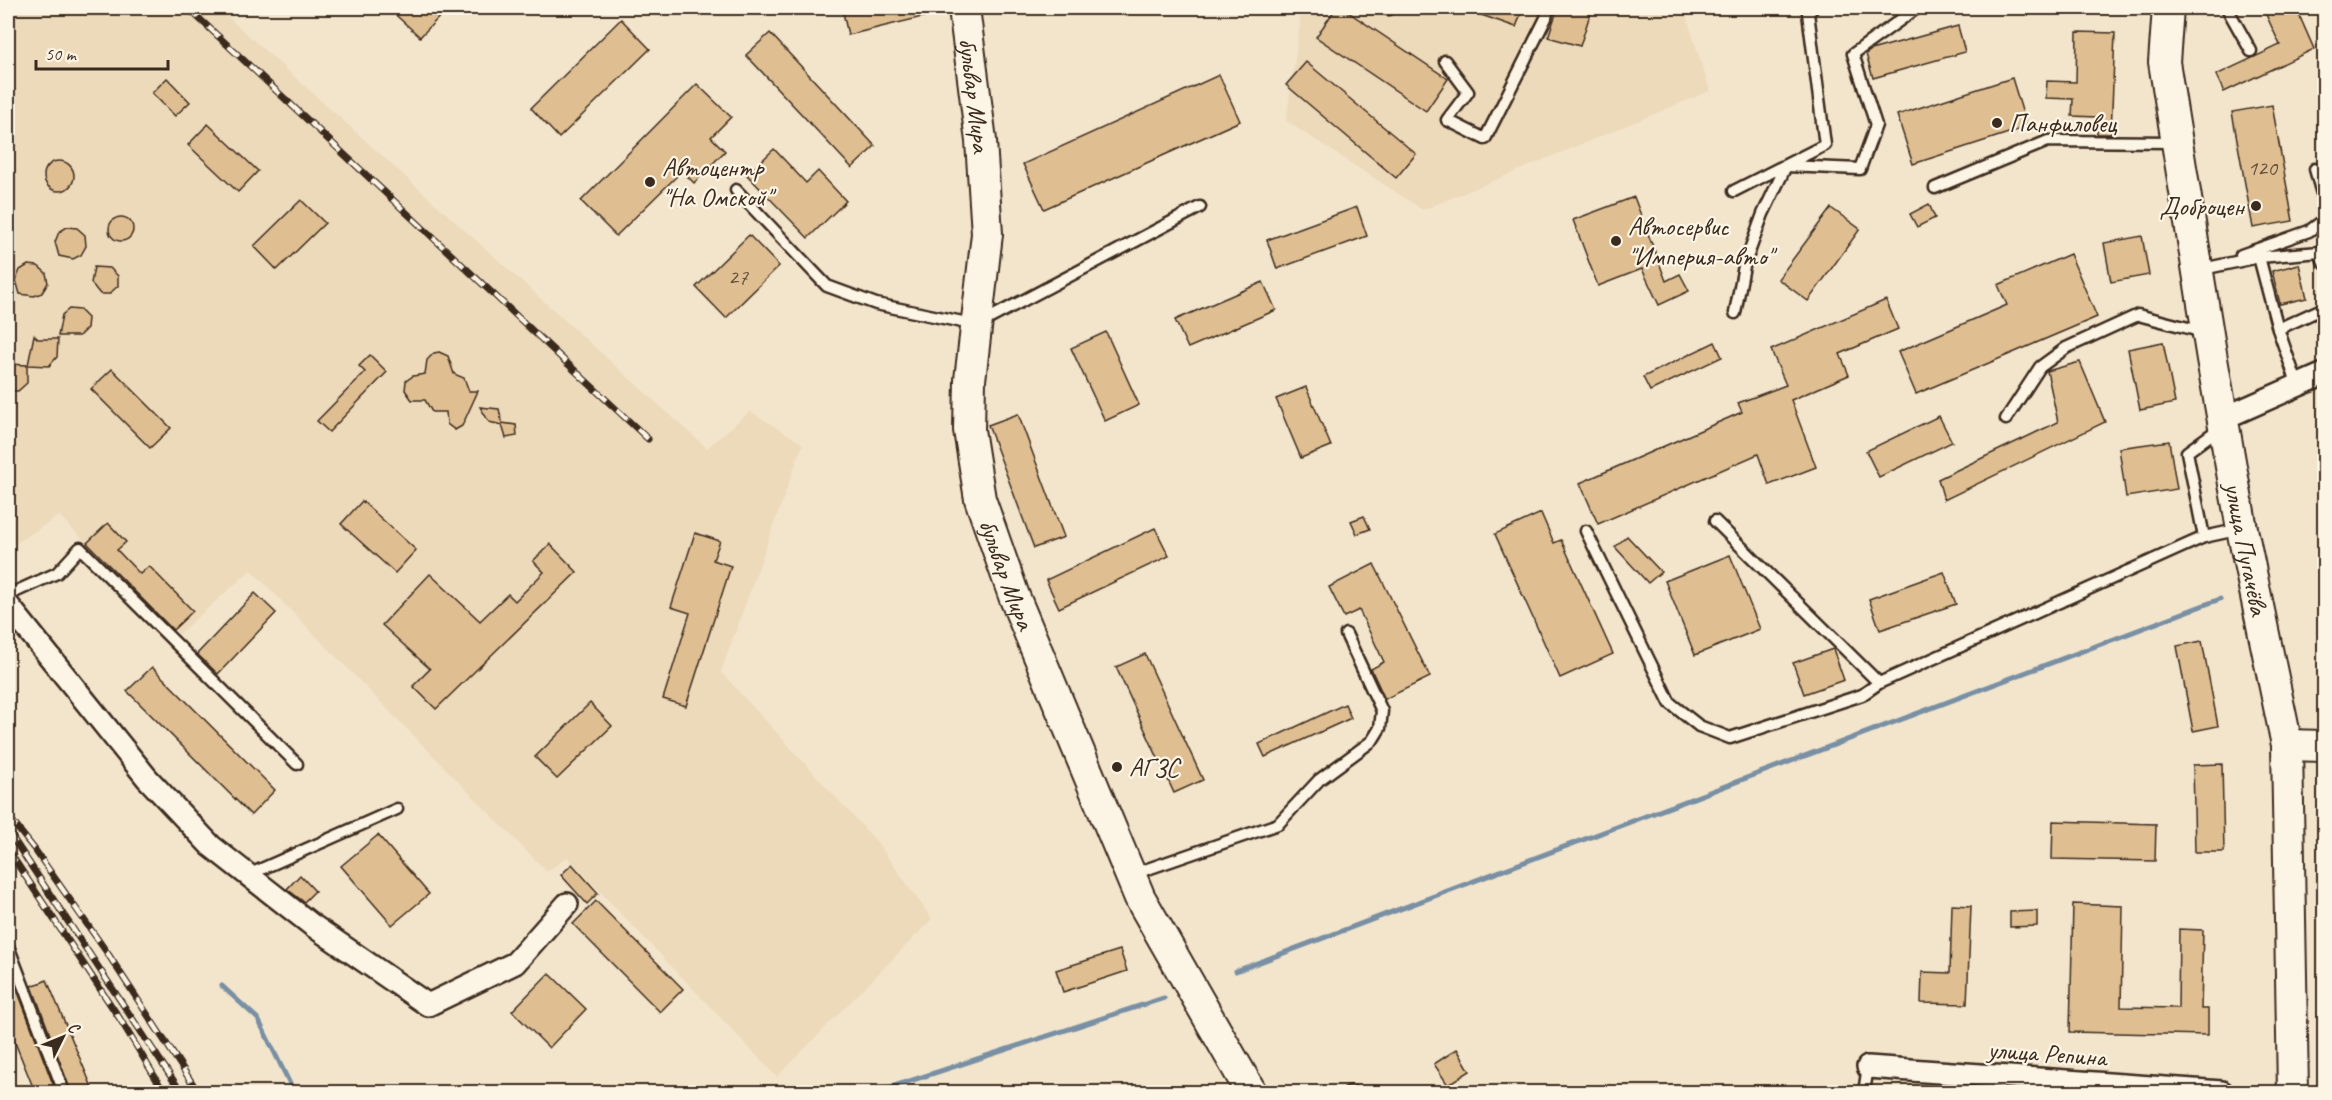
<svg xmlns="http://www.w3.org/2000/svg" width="2332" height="1100" viewBox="0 0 2332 1100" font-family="Caveat,sans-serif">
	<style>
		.built { fill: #eddabb }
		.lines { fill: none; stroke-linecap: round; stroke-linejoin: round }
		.stream { stroke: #788fa4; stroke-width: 5 }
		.building { fill: #dfbf92; stroke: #3b2a1e; stroke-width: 1.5 }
		.lane-casing { stroke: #3b2a1e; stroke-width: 15 }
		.street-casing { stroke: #3b2a1e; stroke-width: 26 }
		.secondary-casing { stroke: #3b2a1e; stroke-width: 34 }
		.lane { stroke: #fcf5e5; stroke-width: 10 }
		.street { stroke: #fcf5e5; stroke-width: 21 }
		.secondary { stroke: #fcf5e5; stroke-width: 30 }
		.rail-casing { stroke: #3b2a1e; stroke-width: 7 }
		.rail { stroke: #fcf5e5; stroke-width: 4.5; stroke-dasharray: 14; stroke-linecap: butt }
		.poi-dot { fill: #3b2a1e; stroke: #fcf5e5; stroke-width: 2 }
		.labels { text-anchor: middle; stroke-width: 4.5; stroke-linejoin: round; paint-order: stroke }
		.number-label { font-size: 22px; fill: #644f3b }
		.street-label { font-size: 26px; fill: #3b2a1e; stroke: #fcf5e5 }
		.poi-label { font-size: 26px; fill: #3b2a1e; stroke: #fcf5e5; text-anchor: start }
	</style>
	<rect width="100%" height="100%" fill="#f3e5cc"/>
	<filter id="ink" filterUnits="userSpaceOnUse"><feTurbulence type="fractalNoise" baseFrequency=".0167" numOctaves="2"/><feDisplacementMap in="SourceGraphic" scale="12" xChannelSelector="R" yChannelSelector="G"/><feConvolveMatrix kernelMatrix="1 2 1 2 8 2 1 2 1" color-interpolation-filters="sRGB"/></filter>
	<g filter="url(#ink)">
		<g class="built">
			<polygon points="8,8 218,8 707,448 750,411 803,444 721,672 877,842 932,919 777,1077 567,857 547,872 251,570 179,634 59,516 10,547 8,546"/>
			<polygon points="1299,8 1684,8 1710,91 1423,210 1286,121 1300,24"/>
		</g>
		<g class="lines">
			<g class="stream">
				<polyline points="1236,971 2220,599"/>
				<polyline points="222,986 258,1019 294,1092"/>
				<polyline points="876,1092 1164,998"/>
			</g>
		</g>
		<g class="building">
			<polygon points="388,8 448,8 420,37"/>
			<polygon points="842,8 939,8 939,13 848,35"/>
			<polygon points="1336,8 1342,8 1448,79 1426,111 1316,37"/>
			<polygon points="1468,8 1523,8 1516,27 1467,10"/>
			<polygon points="1558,8 1592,8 1580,46 1548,37"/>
			<polygon points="2263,8 2296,8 2314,49 2224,92 2216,75 2280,45"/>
			<polygon points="621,19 650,49 559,138 531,108"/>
			<polygon points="1958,26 1965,52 1873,78 1866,54 1871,50"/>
			<polygon points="2077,32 2115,33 2111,134 2097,134 2097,117 2072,116 2073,99 2046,98 2047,81 2076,82"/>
			<polygon points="770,33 875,146 852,168 746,55"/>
			<polygon points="1306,62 1416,154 1396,178 1286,85"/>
			<polygon points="1219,75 1240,121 1044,209 1023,164"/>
			<polygon points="167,78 190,102 175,116 152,93"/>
			<polygon points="2012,78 2027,127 1913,164 1897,115"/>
			<polygon points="697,84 731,117 711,137 725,151 694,183 682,171 616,236 581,201"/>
			<polygon points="2272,105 2293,221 2253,228 2232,112"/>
			<polygon points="208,124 258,171 238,192 188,145"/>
			<polygon points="774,149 806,183 818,171 846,201 808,238 747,175"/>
			<circle cx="59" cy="176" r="15"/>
			<polygon points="1634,197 1666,281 1680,274 1689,291 1659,305 1642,269 1598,286 1573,220"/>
			<polygon points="301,200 325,223 277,270 254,246"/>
			<polygon points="1929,204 1935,218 1917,227 1910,214"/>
			<polygon points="1357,207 1367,236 1277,269 1267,240"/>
			<polygon points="1831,208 1860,229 1808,301 1778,279"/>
			<circle cx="121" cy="229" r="12"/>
			<polygon points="67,227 77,228 85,235 86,246 81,255 73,259 59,256 55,242 59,232"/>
			<polygon points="749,235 779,266 726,318 696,287"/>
			<polygon points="2142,236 2149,275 2111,282 2104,243"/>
			<polygon points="2070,254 2097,317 1916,394 1898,352 2007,305 1998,285"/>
			<polygon points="2299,264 2307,298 2280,304 2272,271"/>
			<polygon points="28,265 38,266 46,273 48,283 42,293 34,296 20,294 16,280 20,270"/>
			<polygon points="94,267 110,268 118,276 118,286 109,294 100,294 91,283"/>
			<polygon points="1263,282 1276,310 1188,348 1175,320"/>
			<polygon points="1886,300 1898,329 1840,354 1849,375 1791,400 1816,467 1769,485 1758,454 1598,524 1580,483 1742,412 1738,403 1786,385 1771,350"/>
			<polygon points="69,309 80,310 88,318 87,328 79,336 58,336 62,315"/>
			<polygon points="1106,332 1139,405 1105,421 1071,348"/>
			<polygon points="34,335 38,339 58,339 57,357 49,366 28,365"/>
			<polygon points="1715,342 1722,357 1650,391 1643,377"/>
			<polygon points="2163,342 2175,403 2140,410 2128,349"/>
			<polygon points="439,352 448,356 454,374 464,378 469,391 478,391 462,426 455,430 447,424 446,412 432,412 425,400 412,400 405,390 406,381 413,376 425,374 427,360 434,353"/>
			<polygon points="370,355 387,372 329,432 317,421 365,372 359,366"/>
			<polygon points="2080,362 2105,422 1944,500 1938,479 2058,422 2047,371"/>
			<polygon points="8,364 27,365 27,383 18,391 8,391"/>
			<polygon points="112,369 171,428 150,448 91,389"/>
			<polygon points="1306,387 1331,446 1301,458 1276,399"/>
			<polygon points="480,407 499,409 502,423 516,425 517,436 506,438 502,425 489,422"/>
			<polygon points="1018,414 1064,537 1034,548 988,425"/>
			<polygon points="1939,416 1952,442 1879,477 1866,451"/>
			<polygon points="2169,441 2177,489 2126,497 2119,448"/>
			<polygon points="362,501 416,550 395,573 341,524"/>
			<polygon points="1541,513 1554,543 1561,540 1613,654 1560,678 1495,534"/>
			<polygon points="1364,516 1370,529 1357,534 1351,521"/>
			<polygon points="108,523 126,542 117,550 140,574 149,566 193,611 173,630 87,543"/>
			<polygon points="1155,528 1169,556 1059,608 1046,580"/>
			<polygon points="695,533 720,541 713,560 731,566 686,706 663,699 690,613 671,607"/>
			<polygon points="1627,536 1661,572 1648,583 1615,547"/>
			<polygon points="550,544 577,572 436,709 413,686 430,669 382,625 430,574 480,621 508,594 515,601 544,572 533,561"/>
			<polygon points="1730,555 1760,629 1695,655 1665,581"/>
			<polygon points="1374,564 1430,677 1385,699 1371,669 1384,662 1359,610 1344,617 1329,587"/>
			<polygon points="1944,572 1956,604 1880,630 1869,599"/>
			<polygon points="255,593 276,613 218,674 197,654"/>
			<polygon points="2202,641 2218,726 2193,731 2177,646"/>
			<polygon points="1833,649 1844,680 1804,694 1793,663"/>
			<polygon points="1145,654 1203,780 1174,793 1116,667"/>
			<polygon points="152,667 275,790 251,815 127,691"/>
			<polygon points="590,703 612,726 557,779 535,757"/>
			<polygon points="1345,704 1351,718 1265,757 1259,744"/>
			<polygon points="2222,764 2224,852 2195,852 2193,765"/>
			<polygon points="2053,821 2156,824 2155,861 2052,859"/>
			<polygon points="378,835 429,894 392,925 341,866"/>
			<polygon points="572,864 598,893 587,904 561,875"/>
			<polygon points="300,875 315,891 304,902 287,889"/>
			<polygon points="596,901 683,989 660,1012 573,924"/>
			<polygon points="2073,904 2123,906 2121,1007 2178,1008 2179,929 2203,930 2201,1009 2208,1009 2208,1035 2070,1032"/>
			<polygon points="1952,905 1971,906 1967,1004 1921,1003 1922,972 1950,973"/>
			<polygon points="2037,911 2037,926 2010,927 2010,912"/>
			<polygon points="1120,950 1127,971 1063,992 1056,970"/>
			<polygon points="549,973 586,1009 549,1048 512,1011"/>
			<polygon points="47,980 94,1092 71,1092 32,986"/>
			<polygon points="18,992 56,1092 35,1092 8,1025 8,997"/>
			<polygon points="1457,1049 1470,1071 1448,1085 1434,1064"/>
		</g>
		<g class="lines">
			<defs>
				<g id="lane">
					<polyline points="2227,8 2251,51"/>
					<polyline points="1389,9 1390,8"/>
					<polyline points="1445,61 1468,92 1447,120 1485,139 1546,18 1548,8"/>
					<polyline points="2315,169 2324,201"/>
					<polyline points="1935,188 2048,141 2174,142"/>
					<polyline points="736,190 827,286 876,304 977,325 1200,207"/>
					<polyline points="1734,191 1825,145 1808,13 1813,8"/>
					<polyline points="2241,255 2309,231 2324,220"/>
					<polyline points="2259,257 2320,252 2324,263"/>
					<polyline points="2198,270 2259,257 2278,329 2298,386"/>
					<polyline points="1735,313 1744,266 1763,214 1786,166 1860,169 1876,125 1853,54 1917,8"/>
					<polyline points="2278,329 2324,308"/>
					<polyline points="2006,419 2040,367 2066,348 2138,315 2196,330 2200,338"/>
					<polyline points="1715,521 1879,683 2204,537 2241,529"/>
					<polyline points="1586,531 1670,703 1699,726 1730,738 1862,695 1879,683"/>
					<polyline points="2204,537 2187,452 2220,428"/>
					<polyline points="8,595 57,573 80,548 297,764"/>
					<polyline points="1133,874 1278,824 1319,780 1372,741 1380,728 1382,711 1346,634"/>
					<polyline points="248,875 397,809"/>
					<polyline points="8,946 64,1092"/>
					<polyline points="1349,1092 1352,1092"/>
					<polyline points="1864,1092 1868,1067"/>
				</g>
				<g id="street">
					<polyline points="2224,418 2324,374"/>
					<polyline points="8,605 147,778 211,846 312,925 428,1005 515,963 567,904"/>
					<polyline points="1868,1067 2222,1092"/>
				</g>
				<g id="secondary">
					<path id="s1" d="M964 8 981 141 987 234 970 380 969 430 980 499 1014 596 1140 898 1251 1092"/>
					<path id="s2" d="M2168 8 2164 62 2212 359 2242 529 2287 745 2293 1092"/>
					<polyline points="2287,745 2324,746"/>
				</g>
			</defs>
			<use href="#lane" class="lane-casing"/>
			<use href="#street" class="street-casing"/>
			<use href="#secondary" class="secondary-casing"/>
			<use href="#lane" class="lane"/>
			<use href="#street" class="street"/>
			<use href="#secondary" class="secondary"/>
			<defs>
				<g id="rail">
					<polyline points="188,8 648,439"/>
					<polyline points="8,816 35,850 108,954 198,1092"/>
					<polyline points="8,831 181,1092"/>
					<polyline points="8,850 120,1019 164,1092"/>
				</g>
			</defs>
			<use href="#rail" class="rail-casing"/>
			<use href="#rail" class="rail"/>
		</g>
	</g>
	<g class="poi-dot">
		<circle cx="1997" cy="123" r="6"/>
		<circle cx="650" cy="182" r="6"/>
		<circle cx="2256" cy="206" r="6"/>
		<circle cx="1616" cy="241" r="6"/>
		<circle cx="1117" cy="767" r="6"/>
	</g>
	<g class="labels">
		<g class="number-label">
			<text x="2262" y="175">120</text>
			<text x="738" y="284">27</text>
		</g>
		<g class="street-label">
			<text dy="9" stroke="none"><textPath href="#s1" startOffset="88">бульвар Мира</textPath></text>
			<text dy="9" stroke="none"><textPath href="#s2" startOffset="548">улица Пугачёва</textPath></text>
			<text dy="9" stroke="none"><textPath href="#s1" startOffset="574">бульвар Мира</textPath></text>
			<text transform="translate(2047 1053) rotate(4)" y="9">улица Репина</text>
		</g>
		<g class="poi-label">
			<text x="2009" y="132">Панфиловец</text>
			<text x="662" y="176">Автоцентр<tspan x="662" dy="30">"На Омской"</tspan></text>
			<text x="2244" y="215" text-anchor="end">Доброцен</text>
			<text x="1628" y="235">Автосервис<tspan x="1628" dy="30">"Империя-авто"</tspan></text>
			<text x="1129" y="776">АГЗС</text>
		</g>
	</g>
	<rect width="2332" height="1100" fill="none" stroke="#fcf5e5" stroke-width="30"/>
	<rect x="15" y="15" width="2302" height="1070" fill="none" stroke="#3b2a1e" stroke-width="2" filter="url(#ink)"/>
	<g transform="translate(63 1037) rotate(47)" stroke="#fcf5e5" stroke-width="4.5" paint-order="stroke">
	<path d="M0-4.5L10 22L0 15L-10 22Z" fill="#3b2a1e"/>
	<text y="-9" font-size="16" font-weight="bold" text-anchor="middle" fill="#3b2a1e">С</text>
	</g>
	<path d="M36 60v9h132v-9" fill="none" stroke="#3b2a1e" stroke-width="3"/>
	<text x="45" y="60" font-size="18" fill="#3b2a1e" stroke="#fcf5e5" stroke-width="4.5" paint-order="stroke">50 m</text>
</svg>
